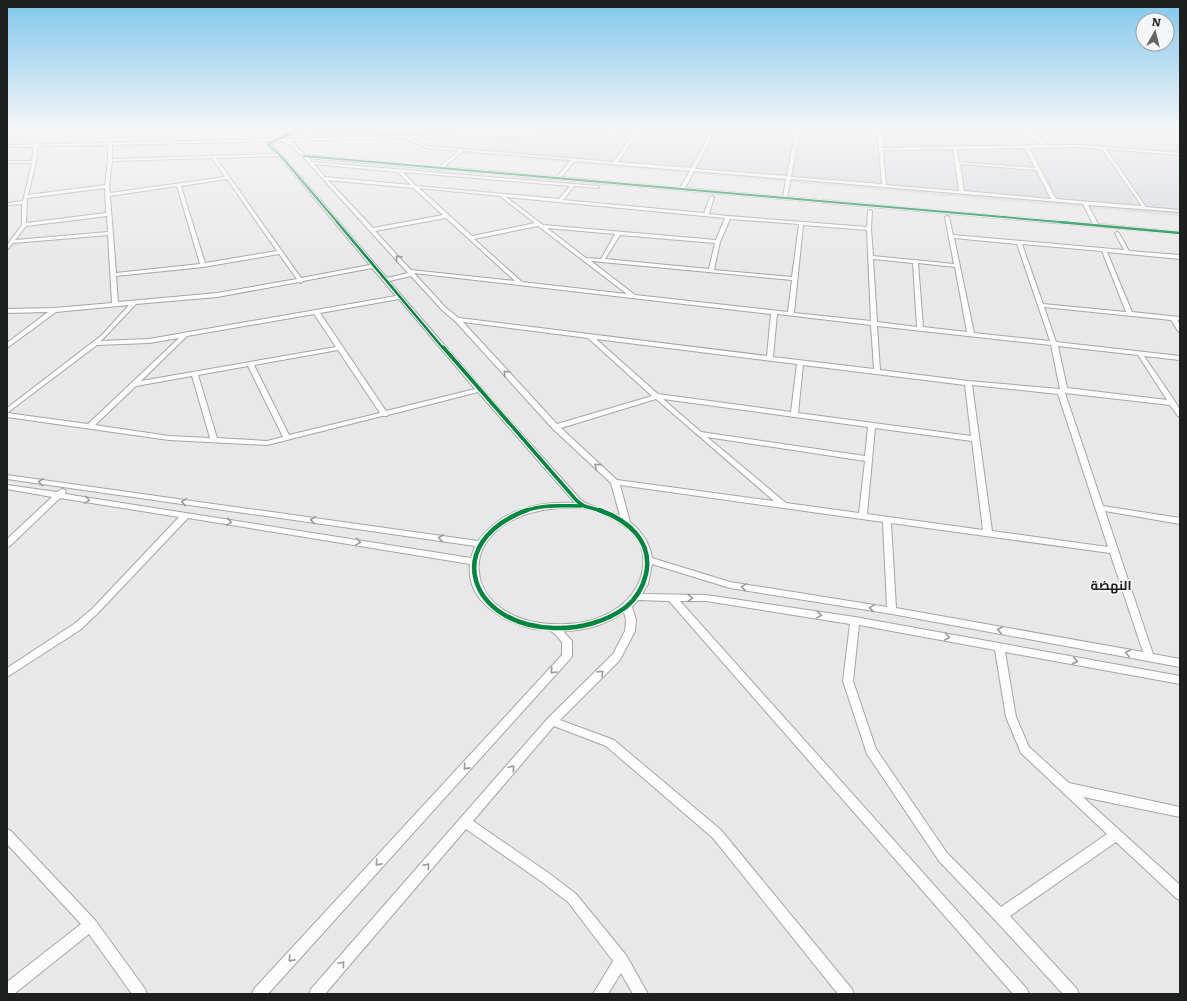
<svg xmlns="http://www.w3.org/2000/svg" width="1187" height="1001" viewBox="0 0 1187 1001" font-family="Literata,Cairo,serif">
	<style>
		.built { fill: #d6d9de }
		.lines { fill: none; stroke-linecap: round; stroke-linejoin: round }
		.street-casing { stroke: #a5a5a5; stroke-width: 2 }
		.street { fill: #fcfcfc; fill-rule: evenodd }
		.cycleway-far3-casing { stroke: #f4f5f7; stroke-width: 3.5 }
		.cycleway-far2-casing { stroke: #f4f5f7; stroke-width: 4 }
		.cycleway-far1-casing { stroke: #f4f5f7; stroke-width: 5.5 }
		.cycleway-casing { stroke: #f4f5f7; stroke-width: 7 }
		.cycleway-far3 { stroke: #00873e; stroke-width: 2 }
		.cycleway-far2 { stroke: #00873e; stroke-width: 2.5 }
		.cycleway-far1 { stroke: #00873e; stroke-width: 3.5 }
		.cycleway { stroke: #00873e; stroke-width: 4.5 }
		.oneway { stroke: #989999 }
		.labels { text-anchor: middle; stroke-width: 4; stroke-linejoin: round; paint-order: stroke }
		.neighbourhood-label { font-size: 13px; font-weight: bold; fill: #1e1f1f; stroke: #f4f5f7 }
	</style>
	<rect width="100%" height="100%" fill="#e8e8e9"/>
	<polygon class="built" points="315,127 1180,127 1180,216 478,155 498,137 306,140"/>
	<g class="lines">
		<defs>
			<g id="street">
				<polygon points="89,127 158,127 90,129 88,128"/>
				<path d="M302 127H307L283 139 637 130 835 127 800 129 791 177 882 184 877 127H881L883 148 1043 145 1015 127H1020L1048 145H1079L1180 153V155L1106 149 1146 207 1180 210V212L1088 205 1098 224 1180 232V234L441 169 439 170 437 169 308 158 312 162 597 186 599 187V188L574 186 563 200 704 213 710 197 712 196 714 197 709 214 728 216 867 227 868 211 870 210 872 211 871 229 873 256 954 264 945 217 947 216 949 217 953 235 1124 250 1115 233 1117 232 1119 233 1129 251 1180 255V259L1107 252 1132 312 1180 317V321L1177 320 1180 325V332L1178 331 1171 320 1044 307 1056 342 1180 356V360L1144 356 1176 403 1180 410V417L1178 416 1170 405 1065 393 1103 506 1180 518V524L1105 511 1153 654 1180 659V667L892 614 730 588 652 564 648 584 642 594 706 595 855 617 1180 676V684L1005 652 1016 717 1029 747 1069 783 1180 807V817L1083 797 1180 885V900L1176 898 1116 842 1010 916 1077 989 1079 994H1063L995 920 939 861 867 754 843 681 850 624 706 601H680L1027 989 1029 994H1013L669 601 638 600 632 607 636 620 635 631 620 660 560 720 614 740 721 830 852 989 854 994H838L713 838 606 746 554 726 473 821 550 874 576 894 626 955 648 994H633L621 973 608 994H593L613 961 568 902 542 882 466 829 325 994H309L311 989 548 718 613 654 625 631 626 620 624 612C607 624 585 631 563 631L572 641V656L570 659 268 994H252L254 989 562 655V642C559 639 555 633 551 631 546 629 536 630 530 628 499 620 466 599 470 564L188 518 98 613 80 630 7 677V668L74 624 92 609 179 517 60 498 10 546 7 547V539L52 497 7 489V485L57 492 62 489 65 490 66 492 65 494 471 558 475 546 7 479V475L478 541C501 510 538 501 575 503L478 392 388 415 387 416H382L267 445 169 440 7 417V408L102 335 129 305 56 312 7 348V343L48 312 7 313V309L54 308 112 303 108 235 13 243 7 250V245L22 225V204L7 205V203L23 201 32 163H7V161H32L34 147H7V145L276 139ZM796 129 787 176 695 169 715 131ZM712 131 691 168 618 162 638 133ZM634 133 614 162 428 146 409 138ZM404 138 427 148 459 151 439 167 305 155 292 142 288 141ZM271 141 267 145 276 154 112 159V145ZM278 141C289 141 295 149 303 157L408 273 387 278 281 154 271 145ZM108 145V160L105 185 28 195 36 162 38 146ZM1079 147 1102 149 1142 206 1056 199 1029 148ZM1025 148 1035 168 959 162 957 149ZM953 149 959 191 886 185 883 150ZM463 151 571 160 557 177 444 167ZM279 156 370 265 301 278 216 158ZM212 158 225 177 110 193 109 186 112 161ZM575 161 690 171 680 188 561 177ZM314 164 398 172 411 185 325 177ZM960 164 1036 170 1051 199 964 191ZM694 171 786 179 783 197 685 188ZM403 172 570 186 559 199 416 186ZM227 179 277 251 205 263 181 186ZM791 179 1083 204 1093 224 787 197ZM328 180 413 188 443 215 373 228ZM177 186 200 264 116 273 110 196ZM105 188 106 213 26 223 27 198ZM419 188 500 196 535 223 472 236ZM506 197 725 218 716 240 543 225ZM107 216 108 232 15 240 26 226ZM446 218 515 281 411 270 375 231ZM730 219 799 224 792 277 714 270 720 242ZM803 225 867 230 871 321 794 313ZM538 226 627 294 522 282 474 239ZM547 228 615 234 601 259 586 258ZM620 235 715 243 709 269 605 259ZM954 238 1017 244 1050 341 974 333ZM1022 244 1102 251 1126 312 1043 304ZM279 254 297 279 217 293 118 302 116 276 203 267ZM873 259 913 263 917 327 877 322ZM591 261 792 280 788 312 635 295ZM918 263 955 267 967 332 923 327ZM372 268 396 296 149 339 101 341 136 304 217 297 299 282 301 283 303 281ZM414 273 771 314 767 356 459 318 446 308ZM411 276 442 310 455 321 553 429 611 483 620 516C608 510 588 507 580 499L504 414 389 281ZM399 299 475 389 386 411 320 313ZM314 314 336 347 141 381 187 336ZM777 314 871 325 874 369 773 357ZM463 322 588 338 652 396 557 424ZM877 326 1051 345 1060 389 968 381 880 370ZM179 338 88 424 7 413 97 345 149 343ZM596 339 797 364 791 412 658 394ZM1058 346 1138 355 1167 400 1067 388ZM338 350 380 413 289 435 254 365ZM803 365 965 385 971 436 798 413ZM248 366 283 437 267 441 217 438 198 375ZM192 376 210 438 169 436 95 425 136 386ZM972 385 1058 394 1108 547 992 531ZM656 399 774 501 617 480 561 428ZM663 399 868 427 865 456 701 432ZM875 428 972 441 983 530 867 514ZM707 437 865 461 859 513 786 503ZM620 485 883 522 887 607 730 582 652 558 650 549 646 540 638 529 630 522ZM558 508C566 508 574 508 582 508 602 510 631 526 640 544 644 553 644 564 642 573 634 606 599 623 567 624 458 630 444 518 558 508ZM891 523 1110 553 1143 652 896 608ZM859 625 995 650 1006 717 1021 753 1107 834 1001 907 947 853 876 749 853 681Z"/>
				<polygon points="1129,127 1140,127 1180,133 1180,135"/>
				<polygon points="1177,127 1180,127 1180,128 1178,128"/>
				<polygon points="7,829 11,831 95,920 145,989 147,994 132,994 89,934 14,994 7,994 7,982 81,924 7,844"/>
			</g>
		</defs>
		<use href="#street" class="street-casing"/>
		<use href="#street" class="street"/>
		<defs>
			<g id="cycleway-far3">
				<polyline points="305,127 272,142 269,145 280,155 338,223"/>
				<polyline points="304,156 1071,223"/>
			</g>
			<g id="cycleway-far2">
				<polyline points="337,222 443,348"/>
				<polyline points="1059,222 1180,233"/>
			</g>
			<g id="cycleway-far1">
				<polyline points="443,347 577,501 584,506 602,511"/>
				<path d="M525 511C543 504 562 506 581 506"/>
			</g>
			<path id="cycleway" d="M527 510C439 543 470 626 554 628 579 629 606 622 626 607 637 598 643 587 646 574 653 541 628 520 599 510"/>
		</defs>
		<use href="#cycleway-far3" class="cycleway-far3-casing"/>
		<use href="#cycleway-far2" class="cycleway-far2-casing"/>
		<use href="#cycleway-far1" class="cycleway-far1-casing"/>
		<use href="#cycleway" class="cycleway-casing"/>
		<use href="#cycleway-far3" class="cycleway-far3"/>
		<use href="#cycleway-far2" class="cycleway-far2"/>
		<use href="#cycleway-far1" class="cycleway-far1"/>
		<use href="#cycleway" class="cycleway"/>
	</g>
	<defs><path id="oneway-chevron" d="M-2-3.5L2.5 0L-2 3.5" fill="none" stroke-width="1.6" stroke-linecap="round" stroke-linejoin="round"/></defs>
	<g class="oneway">
		<use href="#oneway-chevron" transform="translate(398 258) rotate(-132)"/>
		<use href="#oneway-chevron" transform="translate(506 373) rotate(-133)"/>
		<use href="#oneway-chevron" transform="translate(597 466) rotate(-137)"/>
		<use href="#oneway-chevron" transform="translate(41 482) rotate(-172)"/>
		<use href="#oneway-chevron" transform="translate(87 500) rotate(9)"/>
		<use href="#oneway-chevron" transform="translate(184 502) rotate(-172)"/>
		<use href="#oneway-chevron" transform="translate(313 520) rotate(-172)"/>
		<use href="#oneway-chevron" transform="translate(229 522) rotate(9)"/>
		<use href="#oneway-chevron" transform="translate(441 538) rotate(-172)"/>
		<use href="#oneway-chevron" transform="translate(358 542) rotate(9)"/>
		<use href="#oneway-chevron" transform="translate(744 587) rotate(-171)"/>
		<use href="#oneway-chevron" transform="translate(690 598) rotate(1)"/>
		<use href="#oneway-chevron" transform="translate(872 608) rotate(-171)"/>
		<use href="#oneway-chevron" transform="translate(819 615) rotate(9)"/>
		<use href="#oneway-chevron" transform="translate(1000 630) rotate(-170)"/>
		<use href="#oneway-chevron" transform="translate(947 637) rotate(10)"/>
		<use href="#oneway-chevron" transform="translate(1128 653) rotate(-170)"/>
		<use href="#oneway-chevron" transform="translate(1075 661) rotate(11)"/>
		<use href="#oneway-chevron" transform="translate(553 671) rotate(133)"/>
		<use href="#oneway-chevron" transform="translate(601 673) rotate(-44)"/>
		<use href="#oneway-chevron" transform="translate(466 767) rotate(132)"/>
		<use href="#oneway-chevron" transform="translate(512 768) rotate(-49)"/>
		<use href="#oneway-chevron" transform="translate(378 863) rotate(132)"/>
		<use href="#oneway-chevron" transform="translate(427 866) rotate(-49)"/>
		<use href="#oneway-chevron" transform="translate(291 959) rotate(132)"/>
		<use href="#oneway-chevron" transform="translate(342 964) rotate(-49)"/>
	</g>
	<linearGradient id="sky" x2="0" y2="1"><stop stop-color="#80c7ed"/><stop offset="0.48" stop-color="#f5f5f5"/><stop offset="1" stop-color="#f5f5f5" stop-opacity="0"/></linearGradient>
	<rect width="1187" height="267" fill="url(#sky)"/>
	<g class="labels">
		<g class="neighbourhood-label">
			<text x="1111" y="590">النهضة</text>
		</g>
	</g>
	<rect width="1187" height="1001" fill="none" stroke="#1e1f1f" stroke-width="16"/>
	<g transform="translate(1155 32) rotate(8)"><circle r="19" fill="#f4f5f7" stroke="#9e9fa1"/>
	<path d="M0-3L7 15L0 10L-7 15Z" fill="#656566"/>
	<text y="-6" font-size="11" font-weight="bold" text-anchor="middle" fill="#1e1f1f">N</text>
	</g>
</svg>
